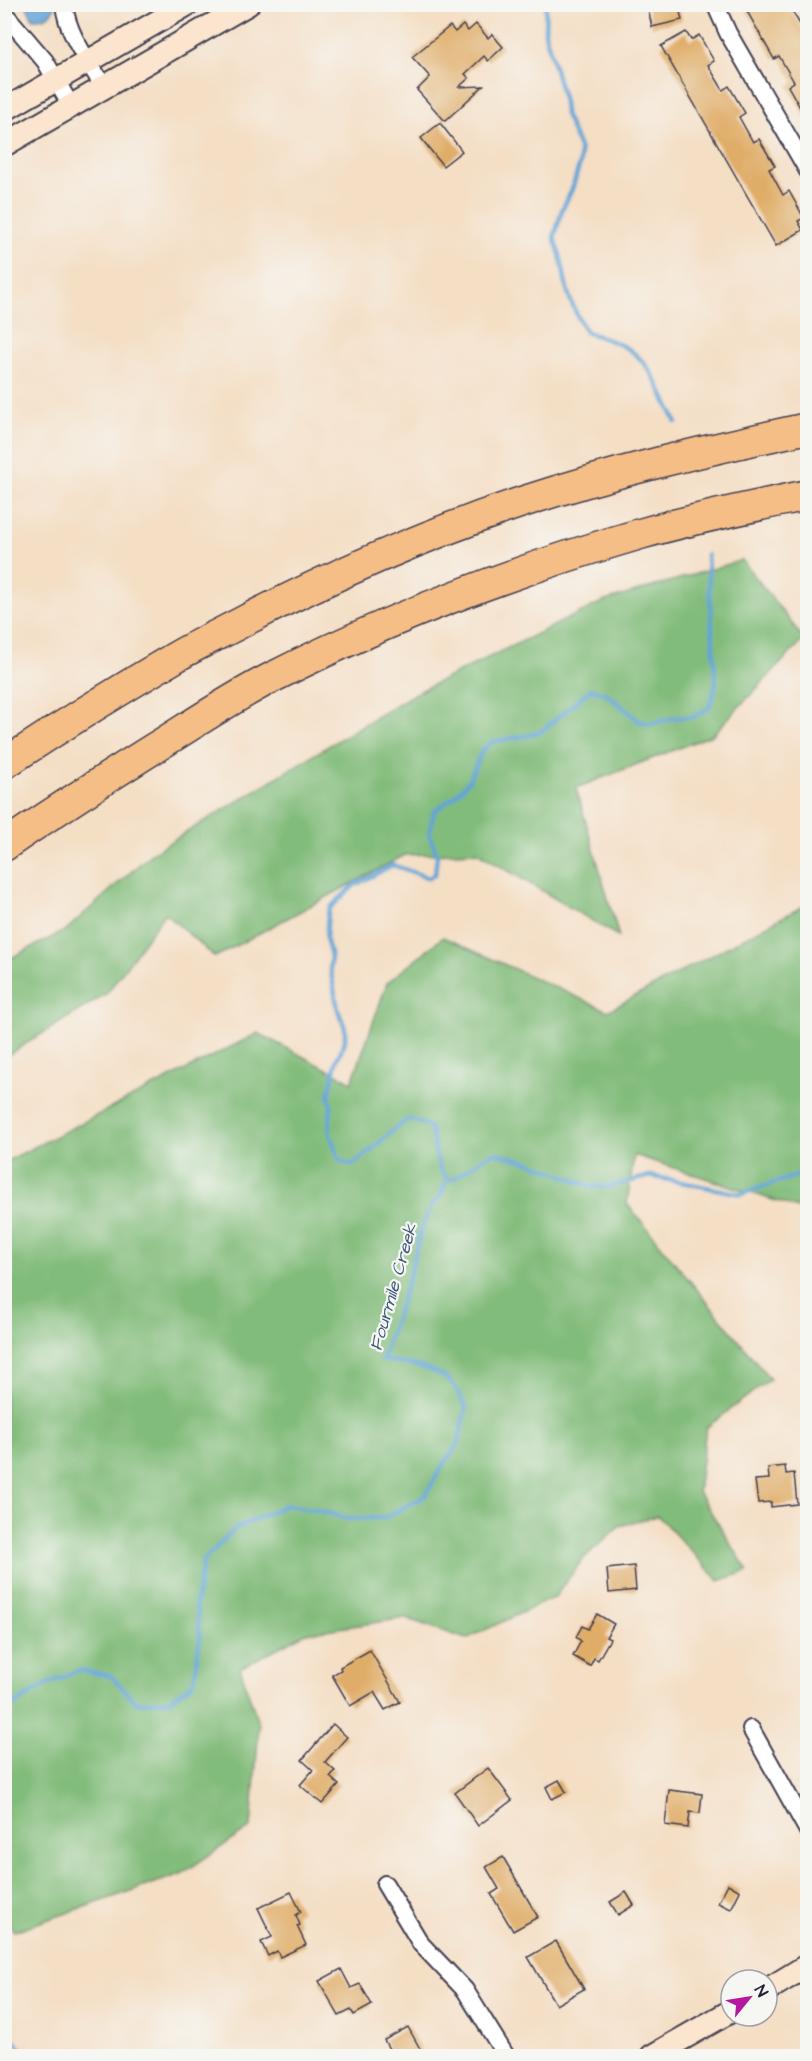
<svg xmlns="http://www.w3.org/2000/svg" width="812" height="2061" viewBox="0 0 812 2061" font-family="'Architects Daughter',sans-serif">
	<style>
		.forest { fill: #82bc7a; stroke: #526f5a; stroke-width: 1.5 }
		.water { fill: #63a4d6; stroke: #426388; stroke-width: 1.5 }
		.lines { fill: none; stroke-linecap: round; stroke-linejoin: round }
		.stream { stroke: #63a4d6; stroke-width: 4.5 }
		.building { fill: #e0ad69 }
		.street-casing { stroke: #423e50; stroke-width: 20 }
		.secondary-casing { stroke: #423e50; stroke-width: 26 }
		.highway-casing { stroke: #423e50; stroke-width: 33 }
		.street { stroke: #fff; stroke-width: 16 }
		.secondary { stroke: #fbe5cf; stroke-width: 22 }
		.highway { stroke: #f6be87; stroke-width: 30 }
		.labels { text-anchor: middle; stroke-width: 4.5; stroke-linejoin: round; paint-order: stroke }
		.water-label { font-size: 18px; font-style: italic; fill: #3c5679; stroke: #f6f6f2 }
	</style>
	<rect width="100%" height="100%" fill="#f6f6f2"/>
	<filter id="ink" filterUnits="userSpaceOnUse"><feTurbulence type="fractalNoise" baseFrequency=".0167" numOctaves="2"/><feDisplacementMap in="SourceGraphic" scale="12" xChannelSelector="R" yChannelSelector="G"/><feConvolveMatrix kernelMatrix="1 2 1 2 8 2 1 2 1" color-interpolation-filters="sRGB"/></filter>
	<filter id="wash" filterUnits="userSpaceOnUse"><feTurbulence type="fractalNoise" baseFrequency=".008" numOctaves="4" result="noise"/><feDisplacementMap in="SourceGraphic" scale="24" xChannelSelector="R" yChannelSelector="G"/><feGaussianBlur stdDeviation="1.35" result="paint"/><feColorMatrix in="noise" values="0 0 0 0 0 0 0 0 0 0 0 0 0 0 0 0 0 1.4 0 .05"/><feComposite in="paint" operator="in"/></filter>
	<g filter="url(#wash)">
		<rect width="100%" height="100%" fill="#f4dec4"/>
		<g class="forest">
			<polygon points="742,560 804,639 712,735 576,788 619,937 477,852 405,855 215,957 165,913 107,993 5,1057 5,961 66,930 152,853 414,694 602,602"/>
			<polygon points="807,904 807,1211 634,1155 627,1204 770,1379 706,1428 698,1492 748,1571 719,1581 658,1516 619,1526 582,1560 555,1597 466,1639 405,1618 306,1633 240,1668 259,1725 251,1827 181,1874 14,1931 4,1918 5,1162 258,1033 352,1082 387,983 443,937 608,1011"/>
		</g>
		<path class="water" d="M26 5H54L55 7C50 17 44 19 33 19Z"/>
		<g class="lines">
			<g class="stream">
				<path d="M546 4 545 33 564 102 565 114 580 150V163L572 189 562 210 554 238C562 254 563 272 567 289 571 305 578 318 586 332 601 337 617 342 630 350 653 366 664 399 676 422"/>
				<path d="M447 1179C433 1164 437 1143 429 1126L409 1119C388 1131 373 1152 352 1165L340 1161 329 1132 331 1105 329 1096 336 1062 345 1041V1028L338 1010 330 968 331 956 326 938 328 914 330 908 353 886 393 865 429 878 435 874 437 855 429 834 434 812 456 795 468 782 483 749 492 742 530 735 542 731 591 689 607 694 639 721 648 724 675 718 693 717 709 708 716 685 707 555"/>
				<polyline points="447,1179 453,1179 489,1155 496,1153 532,1163 590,1186 608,1187 650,1176 741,1194 808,1172"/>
				<path d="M4 1711 44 1686 79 1670 111 1676 137 1703 170 1700 194 1682 200 1637 196 1603 203 1561 235 1529 285 1505 318 1510 348 1519 384 1518 425 1496 440 1470 458 1444 466 1407C461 1399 457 1388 451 1382 433 1366 405 1364 382 1360L409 1277 421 1230 433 1203 440 1198 447 1179"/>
				<polyline points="4,2031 29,2056"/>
			</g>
		</g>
		<g id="blocks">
			<g class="building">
				<polygon points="647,4 678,4 682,20 652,27"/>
				<polygon points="743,4 788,4 807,36 807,120 788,86 794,82 779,56 774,59"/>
				<polygon points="476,24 488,38 492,34 503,47 488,61 484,56 465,74 469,78 459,87 483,86 445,121 417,90 430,77 412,57 450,26 455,32 463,25 468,31"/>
				<polygon points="686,32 691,40 699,35 714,61 708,65 723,90 729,86 745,113 739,117 753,142 759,139 775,166 769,169 783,195 789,191 804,218 798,221 803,230 776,246 661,46"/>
				<polygon points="440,123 462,151 443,166 421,138"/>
				<polygon points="785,1466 786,1474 794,1473 797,1504 771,1507 771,1502 758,1503 755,1480 769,1479 768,1468"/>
				<polygon points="634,1566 636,1590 609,1593 607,1569"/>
				<polygon points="597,1614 614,1624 606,1637 610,1639 598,1660 594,1658 590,1666 573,1656 581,1641 576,1637 582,1626 588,1629"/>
				<polygon points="370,1650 400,1702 385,1710 374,1692 350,1706 332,1675 341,1670 340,1667"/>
				<polygon points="333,1724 347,1737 325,1762 335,1771 330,1777 339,1785 322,1804 300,1785 313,1770 302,1760"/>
				<polygon points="488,1768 512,1800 478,1826 455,1793"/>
				<polygon points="559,1780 566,1792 552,1799 546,1787"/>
				<polygon points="669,1790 702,1794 700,1813 690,1812 688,1828 665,1825"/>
				<polygon points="503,1857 538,1917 513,1931 491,1894 499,1889 486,1867"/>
				<polygon points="728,1884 740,1891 731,1909 718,1903"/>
				<polygon points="291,1892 301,1912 296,1915 300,1925 297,1926 306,1945 280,1957 277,1951 268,1956 261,1942 272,1937 258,1908"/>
				<polygon points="626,1892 634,1905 618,1915 610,1902"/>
				<polygon points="556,1941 584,1989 556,2005 528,1957"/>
				<polygon points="341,1969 351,1988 360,1984 372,2005 354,2015 351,2010 339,2016 319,1981"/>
				<polygon points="408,2027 424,2056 393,2056 384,2040"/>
			</g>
		</g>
	</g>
	<g filter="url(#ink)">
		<use href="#blocks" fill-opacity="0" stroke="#423e50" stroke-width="1.5"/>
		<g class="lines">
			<defs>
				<g id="street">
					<path d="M64 4C67 35 89 62 104 87"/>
					<polyline points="715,4 728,33 808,171"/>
					<polyline points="4,13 45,61 71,106"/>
					<polyline points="751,1729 808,1831"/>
					<polyline points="385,1884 421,1944 465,1990 506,2056"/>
				</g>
				<g id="secondary">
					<polyline points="4,110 188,4"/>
					<polyline points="4,145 248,4"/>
					<polyline points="767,1990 808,1965"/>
					<polyline points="652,2056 731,2011"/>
				</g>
				<g id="highway">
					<path d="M4 764C60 727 116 692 174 658 197 644 222 633 246 620 335 574 427 534 522 502 615 471 711 449 808 428"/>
					<path d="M4 846C54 811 105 779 156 747 193 724 230 699 269 679 387 619 513 571 640 534 695 518 751 507 808 495"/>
				</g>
			</defs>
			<use href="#street" class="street-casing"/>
			<use href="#secondary" class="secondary-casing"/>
			<use href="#highway" class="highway-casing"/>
			<use href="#street" class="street"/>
			<use href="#secondary" class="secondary"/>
			<use href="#highway" class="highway"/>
		</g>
	</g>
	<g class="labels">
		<g class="water-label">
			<text transform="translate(393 1287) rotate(-74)" y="6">Fourmile Creek</text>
		</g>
	</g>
	<rect width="812" height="2061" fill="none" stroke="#f6f6f2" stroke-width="24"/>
	<g transform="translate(749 1998) rotate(60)"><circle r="28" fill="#f6f6f2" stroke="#a1a1a9" stroke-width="1.5"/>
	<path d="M0-4.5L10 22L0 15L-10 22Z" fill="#b5179e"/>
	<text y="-9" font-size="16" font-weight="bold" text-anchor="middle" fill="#22223b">N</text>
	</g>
</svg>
